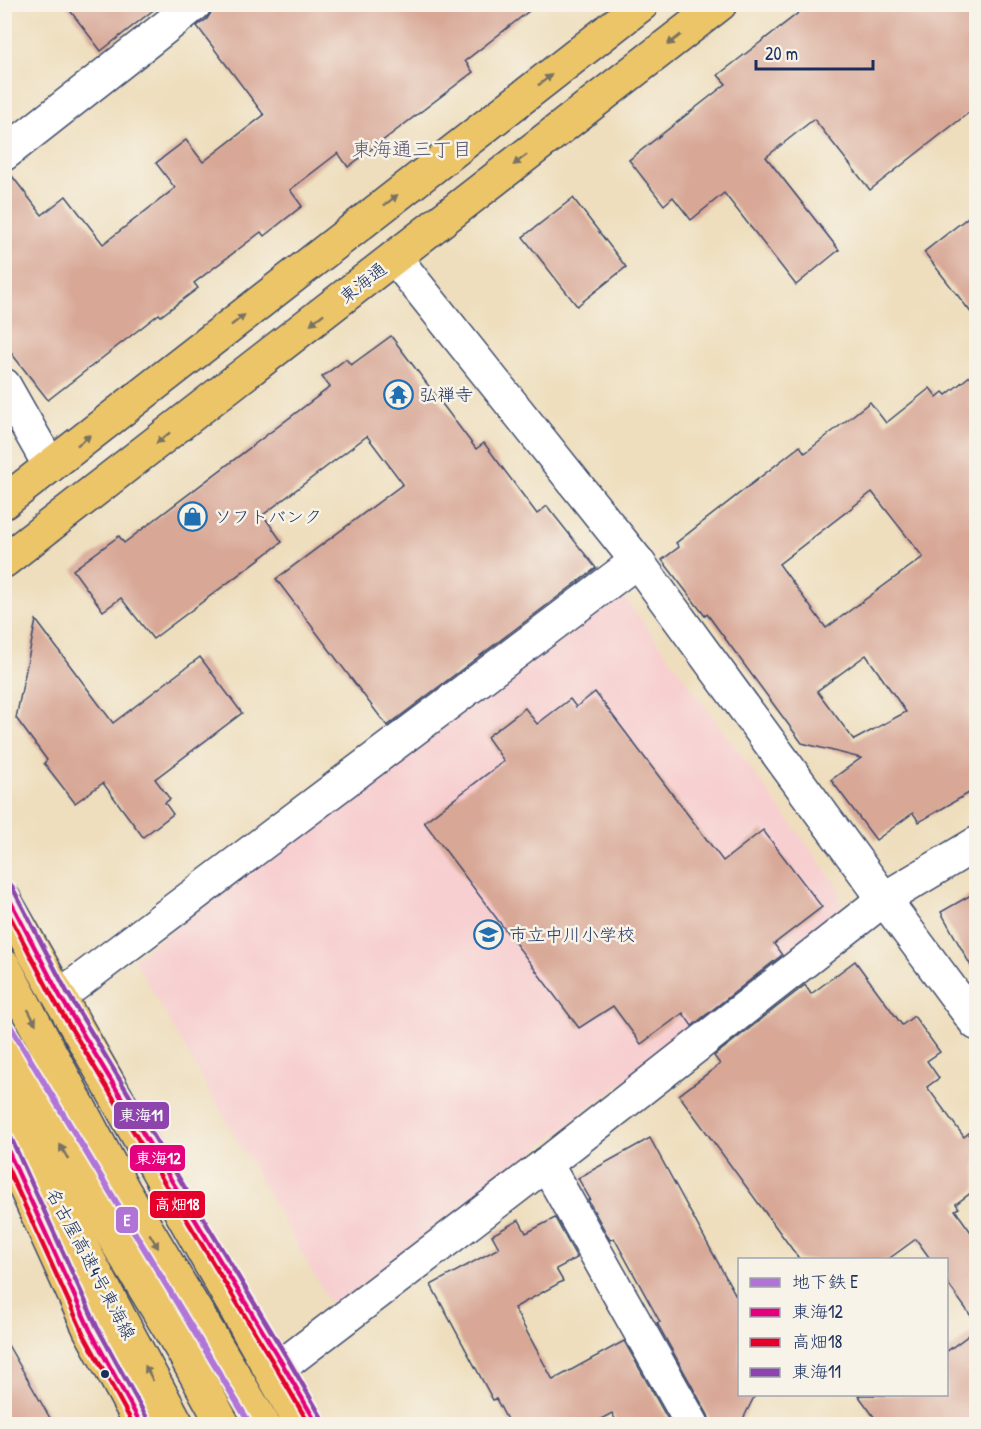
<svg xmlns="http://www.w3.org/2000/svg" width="981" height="1429" viewBox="0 0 981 1429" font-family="'Patrick Hand','Klee One',sans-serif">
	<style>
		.built { fill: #f7cfd0 }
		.building { fill: #d8a796; fill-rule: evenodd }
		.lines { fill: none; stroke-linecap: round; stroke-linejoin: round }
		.street-casing { stroke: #3b496c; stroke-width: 36 }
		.primary-casing { stroke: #3b496c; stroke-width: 36 }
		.highway-casing { stroke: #3b496c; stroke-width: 36 }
		.street { stroke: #fff; stroke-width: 33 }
		.primary { stroke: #edc569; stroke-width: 33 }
		.highway { stroke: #edc569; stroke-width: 33 }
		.bus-1-casing { stroke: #f7f3e8; stroke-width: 9 }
		.bus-2-casing { stroke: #f7f3e8; stroke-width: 9 }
		.bus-3-casing { stroke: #f7f3e8; stroke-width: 9 }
		.bus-1 { stroke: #e5007d; stroke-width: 4.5 }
		.bus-2 { stroke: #e4002b; stroke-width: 4.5 }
		.bus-3 { stroke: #8e44ad; stroke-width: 4.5 }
		.metro-1-casing { stroke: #f7f3e8; stroke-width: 10 }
		.metro-1 { stroke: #b074d6; stroke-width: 6 }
		.oneway { fill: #797263 }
		.bus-dot { fill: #1b2f5e; stroke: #f7f3e8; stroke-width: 2 }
		.labels { text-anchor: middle; stroke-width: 5; stroke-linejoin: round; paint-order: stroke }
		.street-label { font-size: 18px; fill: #1b2f5e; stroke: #f7f3e8 }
		.poi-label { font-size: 18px; fill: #1b2f5e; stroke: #f7f3e8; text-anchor: start }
		.neighbourhood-label { font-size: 20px; fill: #5d5972; stroke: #f7f3e8 }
		.line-badge { stroke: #f7f3e8; stroke-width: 2 }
		.badge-label { font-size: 16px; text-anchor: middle; font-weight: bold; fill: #fff }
	</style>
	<rect width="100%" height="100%" fill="#f7f3e8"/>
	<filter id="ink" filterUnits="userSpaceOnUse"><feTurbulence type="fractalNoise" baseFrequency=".0167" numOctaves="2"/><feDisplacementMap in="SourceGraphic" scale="12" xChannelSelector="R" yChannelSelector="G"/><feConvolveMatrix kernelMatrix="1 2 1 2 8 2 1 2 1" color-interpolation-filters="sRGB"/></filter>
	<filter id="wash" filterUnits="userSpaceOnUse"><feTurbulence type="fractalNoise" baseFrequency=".008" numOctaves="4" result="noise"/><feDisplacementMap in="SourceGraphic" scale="24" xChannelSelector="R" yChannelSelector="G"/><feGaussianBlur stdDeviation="1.35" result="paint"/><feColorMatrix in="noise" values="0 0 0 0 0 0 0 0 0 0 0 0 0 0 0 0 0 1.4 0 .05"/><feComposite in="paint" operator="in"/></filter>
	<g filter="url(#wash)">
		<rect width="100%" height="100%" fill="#eedebd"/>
		<polygon class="built" points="620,591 839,888 842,912 333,1308 134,959"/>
		<g id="blocks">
			<g class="building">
				<polygon points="65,4 161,4 101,51"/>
				<polygon points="213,4 538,4 465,61 473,72 348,167 338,153 290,190 302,206 264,236 261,232 194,283 198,288 161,316 159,314 48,400 4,344 4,172 9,172 42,215 66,196 103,244 175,188 156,163 186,140 203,162 264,115 197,26 207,19 212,11"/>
				<polygon points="810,4 976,4 976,107 870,190 814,119 766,157 839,250 796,285 724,193 691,220 673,197 664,205 629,160 726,84 718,75"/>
				<polygon points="573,198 626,267 577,306 523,237"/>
				<polygon points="976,211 976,319 924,252"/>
				<polygon points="391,336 476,449 484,443 537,514 547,506 596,568 387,726 276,579 403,484 367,436 263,515 282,542 153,639 121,598 103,611 73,570 119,536 124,543 330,387 322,377 346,359 351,365"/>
				<path d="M976 371V789L919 822 913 813 876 840 831 780 861 758 802 743 707 614 705 616 662 560 679 547 676 543 800 446 805 453 870 402 886 423 930 388 937 397 943 392 946 395ZM872 492 923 557 826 628 779 564ZM866 655 906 712 854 740 817 691Z"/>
				<polygon points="36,620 113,723 200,657 242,713 155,779 170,799 165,803 173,814 143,837 103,783 75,803 44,763 47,760 16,718"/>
				<polygon points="595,692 723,861 763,830 822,907 774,944 782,955 692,1026 683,1013 641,1044 613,1006 579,1028 424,822 504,761 487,737 525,708 537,724 570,699 576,707"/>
				<polygon points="976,892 976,975 941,912"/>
				<polygon points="855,961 902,1025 914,1016 940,1052 927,1061 939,1078 927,1087 964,1137 976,1127 976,1189 956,1204 959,1208 955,1210 976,1239 976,1323 946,1281 946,1260 931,1260 916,1239 887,1260 800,1260 679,1095 720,1064 714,1056 805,985 811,994"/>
				<polygon points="650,1138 740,1303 740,1395 755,1395 740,1425 711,1425 708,1415 657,1323 660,1322 614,1238 610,1240 588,1200 590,1199 578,1178"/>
				<polygon points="555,1218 577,1258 556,1269 563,1281 514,1308 553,1380 624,1341 671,1425 618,1425 612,1413 590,1425 510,1425 496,1399 493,1400 431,1285 499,1248 492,1235 519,1220 526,1233"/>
				<polygon points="976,1330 976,1425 880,1425 858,1395 946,1395 946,1352"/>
				<polygon points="4,1338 54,1425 4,1425"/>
			</g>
		</g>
	</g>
	<g filter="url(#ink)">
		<use href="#blocks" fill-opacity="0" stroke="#3b496c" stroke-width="1.5"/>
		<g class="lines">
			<defs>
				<g id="street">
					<polyline points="4,154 195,4"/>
					<polyline points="395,258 637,561 884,899 976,1023"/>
					<polyline points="4,385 50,466"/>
					<polyline points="60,996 637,561"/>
					<polyline points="546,1164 692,1424"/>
					<polyline points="283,1365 546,1164 884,899 976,844"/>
				</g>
				<g id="primary">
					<polyline points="4,502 642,4"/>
					<polyline points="4,561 720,4"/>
					<polyline points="4,1141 90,1330 141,1424"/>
				</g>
				<g id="highway">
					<polyline points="4,899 301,1424"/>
					<polyline points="4,966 124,1191 263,1424"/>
					<polyline points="4,1047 93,1203 184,1353 223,1424"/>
					<polyline points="4,1103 177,1424"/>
				</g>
			</defs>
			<use href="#street" class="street-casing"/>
			<use href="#primary" class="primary-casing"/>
			<use href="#highway" class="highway-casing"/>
			<use href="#street" class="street"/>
			<use href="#primary" class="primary"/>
			<use href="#highway" class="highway"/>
			<defs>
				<g id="bus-1">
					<polyline points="4,889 60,996 283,1365 317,1424"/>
					<polyline points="4,1142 90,1330 141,1424"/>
				</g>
				<g id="bus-2">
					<polyline points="4,905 54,1000 277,1369 309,1424"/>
					<polyline points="4,1160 83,1333 133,1424"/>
				</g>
				<g id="bus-3">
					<polyline points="11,885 67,992 289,1361 323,1420"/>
					<polyline points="11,1138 97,1327 148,1420"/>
				</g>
			</defs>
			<use href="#bus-1" class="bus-1-casing"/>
			<use href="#bus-2" class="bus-2-casing"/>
			<use href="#bus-3" class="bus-3-casing"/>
			<use href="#bus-1" class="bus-1"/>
			<use href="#bus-2" class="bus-2"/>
			<use href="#bus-3" class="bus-3"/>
			<defs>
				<polyline id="metro-1" points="4,1016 250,1424"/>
			</defs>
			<use href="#metro-1" class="metro-1-casing"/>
			<use href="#metro-1" class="metro-1"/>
		</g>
		<defs><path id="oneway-solid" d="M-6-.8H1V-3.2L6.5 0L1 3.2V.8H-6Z" transform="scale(1.5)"/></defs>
		<g class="oneway">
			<use href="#oneway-solid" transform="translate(674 40) rotate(142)"/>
			<use href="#oneway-solid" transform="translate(545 80) rotate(-38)"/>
			<use href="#oneway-solid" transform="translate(520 160) rotate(142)"/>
			<use href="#oneway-solid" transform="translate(391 200) rotate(-38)"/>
			<use href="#oneway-solid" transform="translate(317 319) rotate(142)"/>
			<use href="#oneway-solid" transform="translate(238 320) rotate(-38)"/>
			<use href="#oneway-solid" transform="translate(163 438) rotate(142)"/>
			<use href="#oneway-solid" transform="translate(84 440) rotate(-38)"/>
			<use href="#oneway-solid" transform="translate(32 1017) rotate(62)"/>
			<use href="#oneway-solid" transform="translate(64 1152) rotate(-120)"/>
			<use href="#oneway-solid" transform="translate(154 1241) rotate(59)"/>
			<use href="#oneway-solid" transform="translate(149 1373) rotate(-118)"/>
		</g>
	</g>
	<defs>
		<symbol id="temple-ring" viewBox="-11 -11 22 22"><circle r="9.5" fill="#f7f3e8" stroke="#1f6fb2" stroke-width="1.5"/><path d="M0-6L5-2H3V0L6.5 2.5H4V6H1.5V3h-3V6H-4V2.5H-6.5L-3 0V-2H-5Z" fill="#1f6fb2"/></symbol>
		<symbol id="shop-ring" viewBox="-11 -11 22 22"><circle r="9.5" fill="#f7f3e8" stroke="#1f6fb2" stroke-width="1.5"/><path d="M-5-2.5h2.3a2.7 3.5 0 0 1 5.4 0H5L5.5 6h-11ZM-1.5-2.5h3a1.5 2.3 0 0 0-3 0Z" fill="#1f6fb2"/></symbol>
		<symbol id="school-ring" viewBox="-11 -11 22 22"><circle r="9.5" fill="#f7f3e8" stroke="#1f6fb2" stroke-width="1.5"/><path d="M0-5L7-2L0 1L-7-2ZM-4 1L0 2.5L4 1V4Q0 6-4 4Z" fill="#1f6fb2"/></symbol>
	</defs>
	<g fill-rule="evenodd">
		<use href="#temple-ring" x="382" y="378" width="33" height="33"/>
		<use href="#shop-ring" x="176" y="500" width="33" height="33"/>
		<use href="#school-ring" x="472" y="918" width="33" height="33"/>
	</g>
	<circle class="bus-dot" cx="105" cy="1374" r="5"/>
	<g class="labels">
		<g class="street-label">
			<text transform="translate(363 283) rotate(-38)" y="6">東海通</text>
			<text transform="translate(91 1264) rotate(62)" y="6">名古屋高速4号東海線</text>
		</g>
		<g class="poi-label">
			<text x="419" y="401">弘禅寺</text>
			<text x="214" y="523">ソフトバンク</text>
			<text x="509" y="941">市立中川小学校</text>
		</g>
		<g class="neighbourhood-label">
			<text x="412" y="156">東海通三丁目</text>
		</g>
	</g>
	<g class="line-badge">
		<rect x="113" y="1101" width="57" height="29" rx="6" fill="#8e44ad"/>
		<rect x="129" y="1144" width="57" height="28" rx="6" fill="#e5007d"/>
		<rect x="149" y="1190" width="57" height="29" rx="6" fill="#e4002b"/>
		<rect x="115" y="1206" width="24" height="28" rx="6" fill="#b074d6"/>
	</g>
	<g class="badge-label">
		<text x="141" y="1121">東海11</text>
		<text x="158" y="1164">東海12</text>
		<text x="177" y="1210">高畑18</text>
		<text x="127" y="1226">E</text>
	</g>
	<rect width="981" height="1429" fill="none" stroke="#f7f3e8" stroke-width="24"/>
	<rect x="738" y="1258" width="210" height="138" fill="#f7f3e8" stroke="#9fa5b1" stroke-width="1.5"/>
	<rect x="750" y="1278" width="30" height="9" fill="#b074d6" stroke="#9fa5b1" stroke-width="1.5"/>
	<text x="792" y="1288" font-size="18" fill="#1b2f5e">地下鉄 E</text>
	<rect x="750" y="1308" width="30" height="9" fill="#e5007d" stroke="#9fa5b1" stroke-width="1.5"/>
	<text x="792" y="1318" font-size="18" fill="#1b2f5e">東海12</text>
	<rect x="750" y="1338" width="30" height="9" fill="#e4002b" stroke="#9fa5b1" stroke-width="1.5"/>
	<text x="792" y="1348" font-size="18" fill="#1b2f5e">高畑18</text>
	<rect x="750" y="1368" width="30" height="9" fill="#8e44ad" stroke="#9fa5b1" stroke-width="1.5"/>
	<text x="792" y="1378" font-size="18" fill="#1b2f5e">東海11</text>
	<path d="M756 60v9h117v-9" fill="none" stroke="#1b2f5e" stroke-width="3"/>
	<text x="765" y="60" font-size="18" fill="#1b2f5e" stroke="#f7f3e8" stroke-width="4.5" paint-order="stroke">20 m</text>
</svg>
